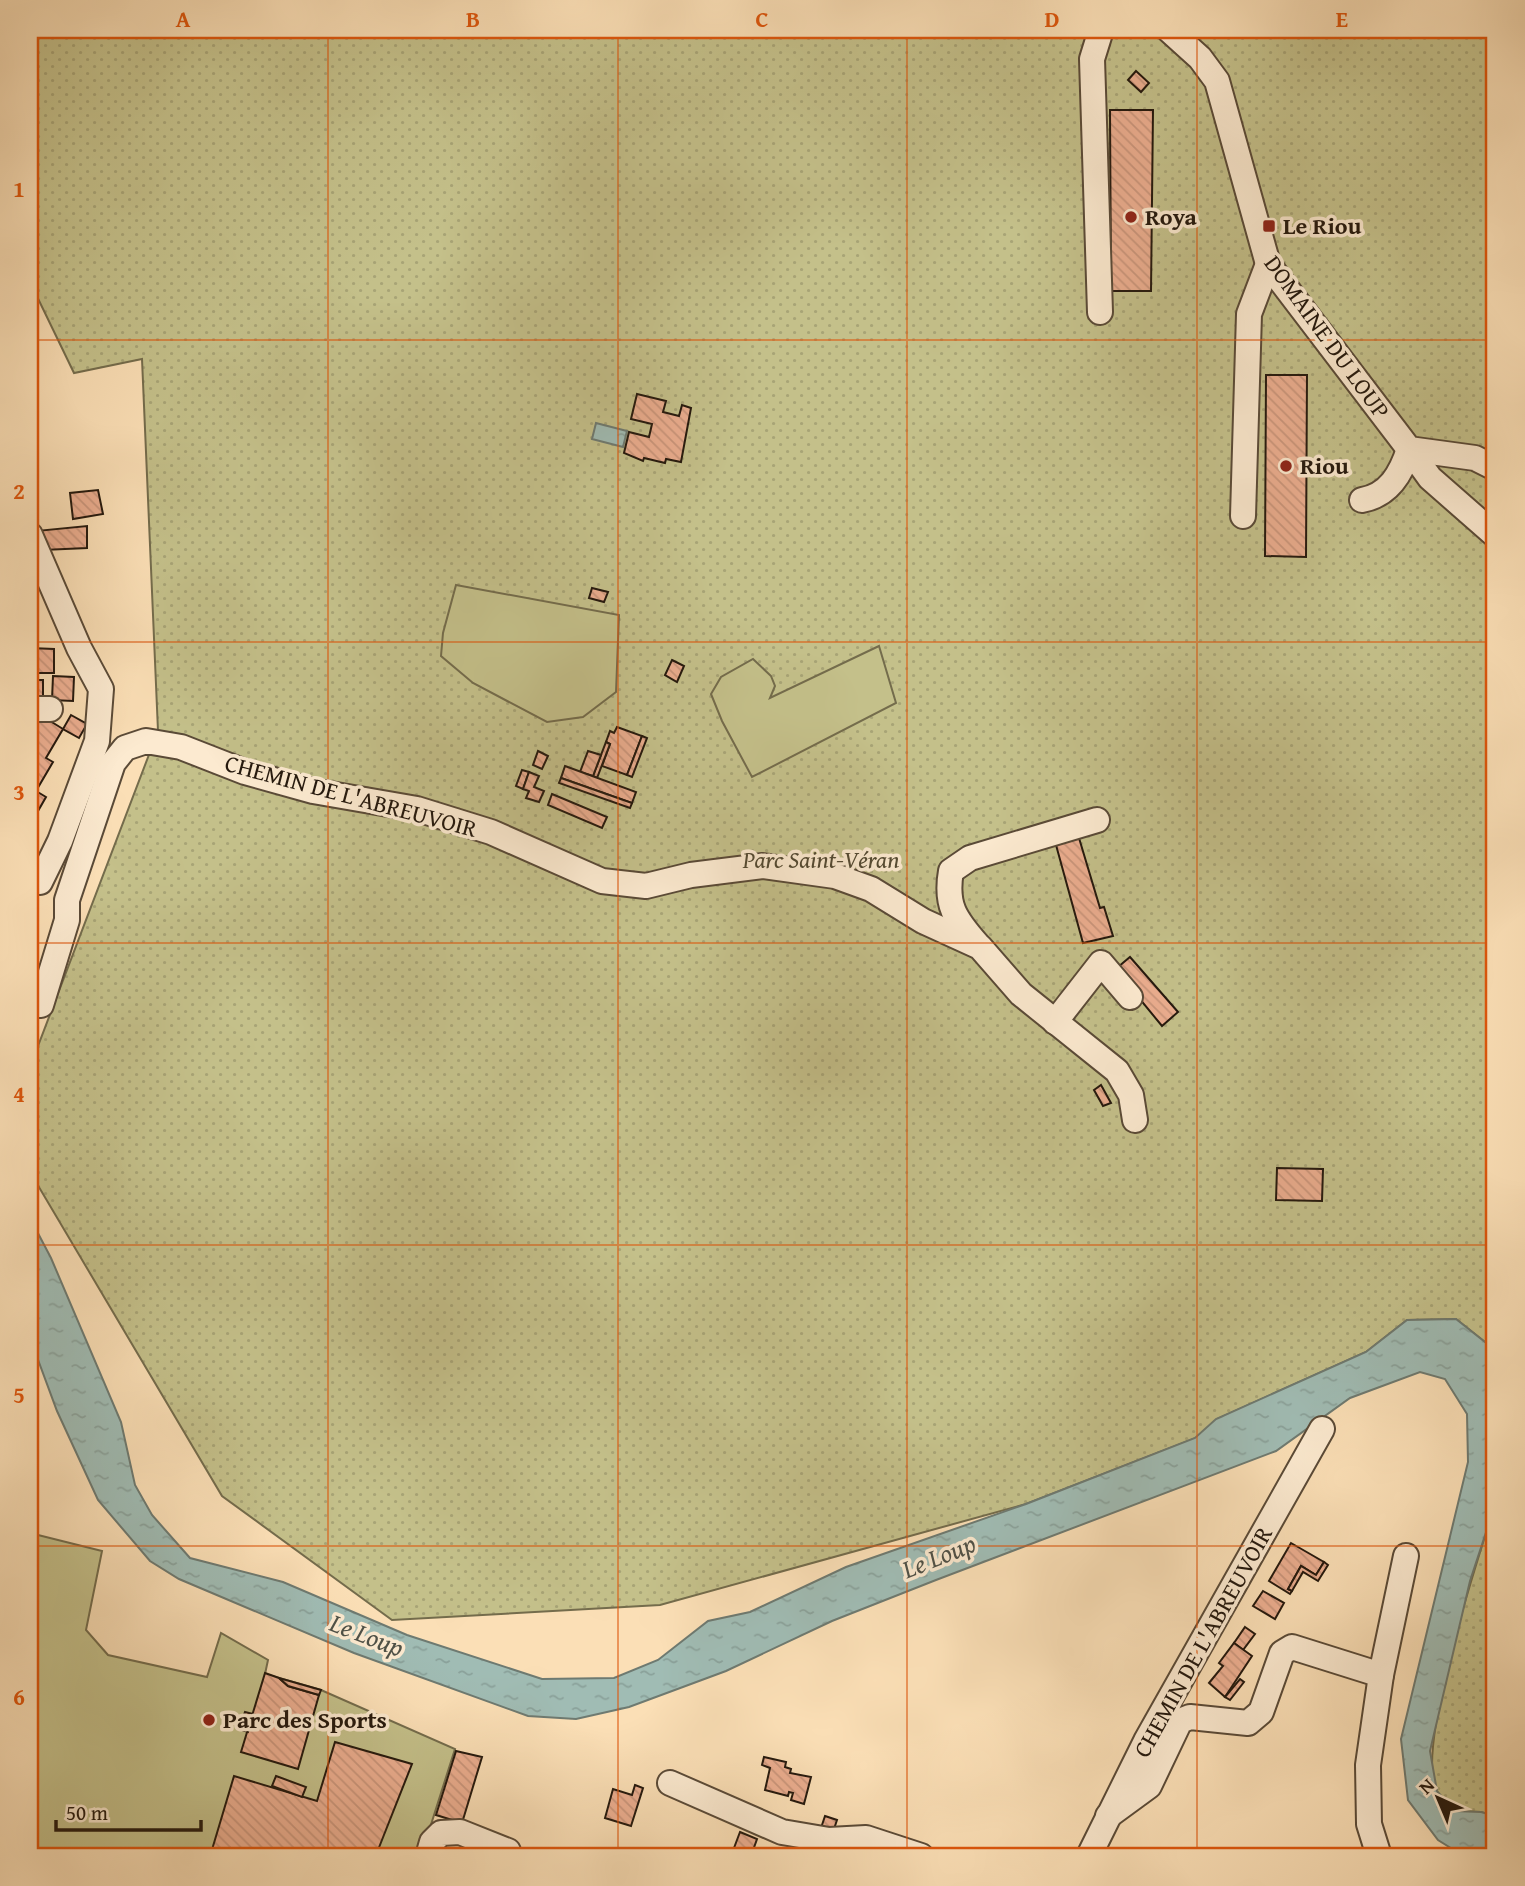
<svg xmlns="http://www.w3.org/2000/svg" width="1525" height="1886" viewBox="0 0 1525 1886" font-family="'Gentium Book Plus',serif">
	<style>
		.park { fill: url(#park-dots); stroke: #746c4c; stroke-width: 2 }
		.pitch { fill: #c4c08a; stroke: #746c4c; stroke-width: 2 }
		.water { fill: url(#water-ripples); stroke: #6e7a71; stroke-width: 2 }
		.building { fill: url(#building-back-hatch); stroke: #24180d; stroke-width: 2 }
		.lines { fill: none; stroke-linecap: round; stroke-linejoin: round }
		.minor-casing { stroke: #5a4a37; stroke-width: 28 }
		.minor { stroke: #fcead0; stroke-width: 24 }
		.grid { fill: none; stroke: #de560c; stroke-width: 2; stroke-opacity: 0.55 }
		.poi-dot { fill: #8f2418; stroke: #fcead0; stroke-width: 2.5 }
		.labels { text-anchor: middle; stroke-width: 7; stroke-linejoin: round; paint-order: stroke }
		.poi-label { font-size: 24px; font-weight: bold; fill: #24180d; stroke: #fcead0; text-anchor: start }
		.street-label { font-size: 24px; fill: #24180d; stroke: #fcead0 }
		.park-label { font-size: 24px; font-style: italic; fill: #544a32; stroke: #fcead0 }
		.water-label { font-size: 26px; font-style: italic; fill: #4f5147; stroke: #fcead0 }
		.neatline { fill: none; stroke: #de560c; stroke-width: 2.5 }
		.grid-label { font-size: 23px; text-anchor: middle; font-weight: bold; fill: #de560c }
	</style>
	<defs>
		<pattern id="park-dots" width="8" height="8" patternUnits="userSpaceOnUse" patternTransform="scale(1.75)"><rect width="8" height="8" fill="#c4c08a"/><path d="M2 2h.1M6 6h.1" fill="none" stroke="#a8a476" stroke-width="1.8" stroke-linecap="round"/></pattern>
		<pattern id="water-ripples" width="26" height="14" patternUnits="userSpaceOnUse" patternTransform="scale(1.75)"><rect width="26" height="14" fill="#a0bcb4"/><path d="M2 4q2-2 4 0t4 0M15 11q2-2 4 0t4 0" fill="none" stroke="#8aa19a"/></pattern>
		<pattern id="building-back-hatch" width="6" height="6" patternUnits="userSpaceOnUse" patternTransform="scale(1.75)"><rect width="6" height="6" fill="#ecae90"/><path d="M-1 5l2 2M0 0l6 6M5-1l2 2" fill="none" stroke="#ca957b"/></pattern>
	</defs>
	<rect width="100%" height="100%" fill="#fbdfb6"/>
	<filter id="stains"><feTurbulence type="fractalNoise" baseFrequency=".00286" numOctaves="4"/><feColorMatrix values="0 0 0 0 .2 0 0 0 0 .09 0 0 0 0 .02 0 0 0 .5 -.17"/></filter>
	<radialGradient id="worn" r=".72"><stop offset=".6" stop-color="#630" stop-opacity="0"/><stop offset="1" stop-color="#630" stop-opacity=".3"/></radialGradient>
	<g class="park">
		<polygon points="30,30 1495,30 1495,1350 1456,1319 1407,1320 1366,1352 1217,1419 1196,1438 1026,1504 660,1605 392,1620 222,1496 30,1172 30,1067 158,731 142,359 74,373 30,282"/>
		<path d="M1495 1505V1816L1481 1812 1454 1811C1449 1805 1440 1798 1436 1791 1416 1745 1478 1558 1495 1505Z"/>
	</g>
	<g class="pitch">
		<polygon points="456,585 619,615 616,692 583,717 547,722 473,683 441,656 443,633"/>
		<polygon points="879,646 896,703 752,777 722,721 711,694 721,677 753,659 771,676 775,686 770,698"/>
		<polygon points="30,1533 102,1551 86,1630 108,1655 207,1677 221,1633 268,1660 265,1674 321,1690 455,1749 421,1856 30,1856"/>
	</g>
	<g class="water">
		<polygon points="596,423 627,431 623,447 592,439"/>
		<polygon points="30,1218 51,1258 121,1422 135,1485 152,1515 190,1558 283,1582 407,1635 542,1679 614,1678 658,1660 708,1621 750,1612 846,1567 1026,1504 1195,1438 1216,1419 1366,1352 1407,1320 1456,1319 1495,1350 1495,1505 1470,1581 1430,1751 1437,1791 1454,1811 1481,1812 1495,1816 1495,1852 1462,1855 1438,1840 1408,1800 1401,1739 1468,1462 1467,1414 1445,1379 1420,1372 1350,1398 1276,1451 936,1580 832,1621 726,1671 629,1707 576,1719 528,1716 354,1653 179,1579 150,1561 98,1500 57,1411 30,1338"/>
	</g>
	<g class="building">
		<polygon points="1136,71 1149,83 1141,92 1128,80"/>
		<polygon points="1110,110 1153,110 1151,291 1111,291"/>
		<polygon points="1266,375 1307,375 1306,557 1265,556"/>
		<polygon points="637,394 666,401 663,412 679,416 682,405 691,408 681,462 666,459 665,463 644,458 643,461 624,453 629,432 649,437 652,424 631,419"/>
		<polygon points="98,490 103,514 73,519 70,493"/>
		<polygon points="87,526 87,548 43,550 36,531"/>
		<polygon points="592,588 608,592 604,602 589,598"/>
		<polygon points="30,648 54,649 54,673 30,673"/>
		<polygon points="672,660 684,666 677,682 665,675"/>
		<polygon points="53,676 74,677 73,701 52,700"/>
		<rect x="30" y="680" width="13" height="16"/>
		<polygon points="71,715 87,724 79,738 63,729"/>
		<polygon points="42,716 63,729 46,758 53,762 36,791 46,797 30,825 30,737"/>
		<polygon points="617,727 642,736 627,775 602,766 610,744 606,742 610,731 614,733"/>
		<polygon points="642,736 647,738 632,777 627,775"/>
		<polygon points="606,742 610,744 597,778 593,776"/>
		<polygon points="538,751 548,756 542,769 533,765"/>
		<polygon points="588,751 601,755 593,776 580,772"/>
		<polygon points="565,766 636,792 632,803 561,778"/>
		<polygon points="522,770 529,772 523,789 516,786"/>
		<polygon points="529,772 539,776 534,787 544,791 539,802 526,798 529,791 523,789"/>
		<polygon points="561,778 632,803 630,808 559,783"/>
		<polygon points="552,794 607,817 602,828 548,805"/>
		<polygon points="1079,838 1100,908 1104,907 1113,936 1083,943 1056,845"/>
		<polygon points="1130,957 1178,1012 1162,1026 1121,976 1118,967"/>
		<polygon points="1101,1085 1111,1103 1103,1106 1094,1090"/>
		<polygon points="1277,1168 1323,1169 1322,1201 1276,1200"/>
		<polygon points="1291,1543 1324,1562 1316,1575 1301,1566 1288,1589 1292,1591 1290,1594 1269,1581"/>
		<polygon points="1324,1562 1328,1565 1318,1581 1303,1572 1292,1591 1288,1589 1301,1566 1316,1575"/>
		<polygon points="1263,1591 1284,1603 1275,1619 1253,1606"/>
		<polygon points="1245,1627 1255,1634 1243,1650 1234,1643"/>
		<polygon points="1234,1643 1252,1656 1225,1697 1209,1683 1223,1666 1219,1663"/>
		<polygon points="265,1673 279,1678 288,1686 319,1695 298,1769 241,1752"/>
		<polygon points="279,1678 321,1690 319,1695 288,1686"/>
		<polygon points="1240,1679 1244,1682 1230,1700 1225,1697"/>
		<polygon points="245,1712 253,1714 248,1732 239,1729"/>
		<polygon points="335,1742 412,1764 378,1850 397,1856 221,1856 211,1853 234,1776 317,1801"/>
		<polygon points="456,1751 482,1757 462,1823 436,1815"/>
		<polygon points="764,1757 786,1762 785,1767 791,1769 790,1773 811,1777 804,1804 791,1800 793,1793 789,1792 788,1796 765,1790 770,1768 762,1765"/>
		<polygon points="276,1776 306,1787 302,1797 272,1786"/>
		<polygon points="635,1785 643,1788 631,1826 605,1818 613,1789 632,1795"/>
		<polygon points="825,1816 837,1820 833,1832 821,1828"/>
		<polygon points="740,1832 757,1839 751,1856 731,1856"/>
	</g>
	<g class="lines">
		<defs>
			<g id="minor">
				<polyline points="1169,30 1200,58 1217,81 1268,264 1409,449 1475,458 1495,468"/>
				<polyline points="1100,312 1092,59 1101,30"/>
				<polyline points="1409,449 1430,478 1495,535"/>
				<path d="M1362 500C1389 495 1401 474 1409 449"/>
				<polyline points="1243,516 1249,314 1268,264"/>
				<polyline points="30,535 79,648 101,689 97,741 60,841 40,882"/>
				<polyline points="30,709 50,709"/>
				<path d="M977 944C955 919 945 905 951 871L970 858 1097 820"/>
				<polyline points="41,1005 67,920 67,900 113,763 125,748 146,741 181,747 245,772 313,791 417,809 491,832 602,881 646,886 691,875 763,866 835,876 871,889 923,921 980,947 1021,994 1117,1071 1131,1095 1135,1120"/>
				<polyline points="1055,1022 1101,963 1130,997"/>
				<polyline points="1381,1675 1406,1556"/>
				<polyline points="670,1783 782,1832 829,1840 866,1838 921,1856"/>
				<polyline points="1108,1816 1149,1786 1180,1721 1190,1717 1248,1723 1261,1712 1282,1653 1292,1647 1381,1675 1368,1765 1369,1824 1379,1856"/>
				<polyline points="428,1856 432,1842 441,1833 460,1832 508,1851"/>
				<polyline points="1089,1856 1146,1741 1322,1429"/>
			</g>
		</defs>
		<use href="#minor" class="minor-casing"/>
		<use href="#minor" class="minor"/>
	</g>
	<path class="grid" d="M328 30V1856M618 30V1856M907 30V1856M1197 30V1856M30 340H1495M30 642H1495M30 943H1495M30 1245H1495M30 1546H1495"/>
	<g class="poi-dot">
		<circle cx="1131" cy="217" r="7"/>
		<rect x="1262" y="219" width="14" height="14" rx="3.5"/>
		<circle cx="1286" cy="466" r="7"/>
		<circle cx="209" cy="1720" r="7"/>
	</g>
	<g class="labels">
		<g class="poi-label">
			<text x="1145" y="225">Roya</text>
			<text x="1283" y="234">Le Riou</text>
			<text x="1300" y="474">Riou</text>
			<text x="223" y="1728">Parc des Sports</text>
		</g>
		<g class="street-label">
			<text transform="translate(1327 337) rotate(54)" y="8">DOMAINE DU LOUP</text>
			<text transform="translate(351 796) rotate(15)" y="8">CHEMIN DE L'ABREUVOIR</text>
			<text transform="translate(1203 1642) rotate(-61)" y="8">CHEMIN DE L'ABREUVOIR</text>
		</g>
		<g class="park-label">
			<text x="821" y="868">Parc Saint-Véran</text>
		</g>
		<g class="water-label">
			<text transform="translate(939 1556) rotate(-22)" y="9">Le Loup</text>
			<text transform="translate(367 1635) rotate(21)" y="9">Le Loup</text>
		</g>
	</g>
	<rect width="1525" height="1886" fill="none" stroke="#fbdfb6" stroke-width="77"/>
	<g transform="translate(1438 1798) rotate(316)" stroke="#fcead0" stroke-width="5" paint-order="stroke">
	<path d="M0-5L12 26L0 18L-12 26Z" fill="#24180d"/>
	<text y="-10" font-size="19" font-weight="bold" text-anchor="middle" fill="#24180d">N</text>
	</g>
	<path d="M56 1820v10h145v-10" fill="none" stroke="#24180d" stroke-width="3.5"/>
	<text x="66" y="1820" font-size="21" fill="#24180d" stroke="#fcead0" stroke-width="5" paint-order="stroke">50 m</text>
	<rect x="38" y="38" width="1448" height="1810" class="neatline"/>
	<g class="grid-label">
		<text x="183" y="27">A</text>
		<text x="473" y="27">B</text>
		<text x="762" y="27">C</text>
		<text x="1052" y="27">D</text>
		<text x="1342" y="27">E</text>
		<text x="19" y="197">1</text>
		<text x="19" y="499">2</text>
		<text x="19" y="800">3</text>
		<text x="19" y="1102">4</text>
		<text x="19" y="1403">5</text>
		<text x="19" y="1705">6</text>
	</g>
	<rect width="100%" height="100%" filter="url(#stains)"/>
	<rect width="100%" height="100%" fill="url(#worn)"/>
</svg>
